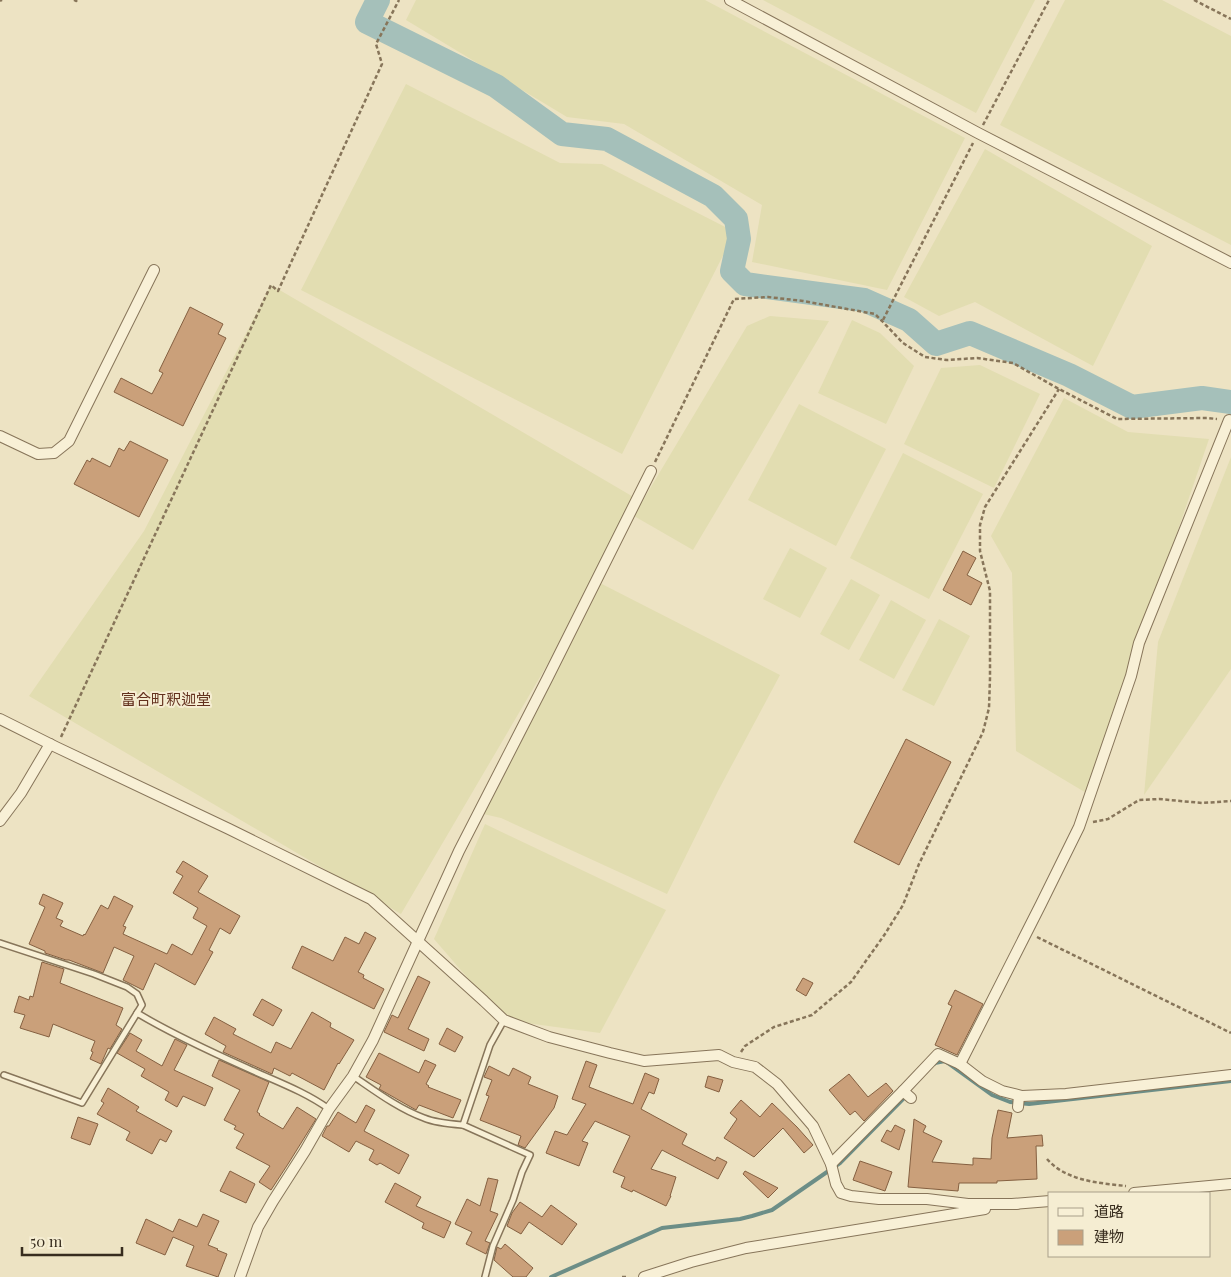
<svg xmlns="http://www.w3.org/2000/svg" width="1231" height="1277" viewBox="0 0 1231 1277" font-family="'Playfair Display','Noto Sans JP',serif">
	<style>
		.farmland { fill: #e2ddb1 }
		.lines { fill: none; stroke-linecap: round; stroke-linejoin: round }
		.stream { stroke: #6c8e87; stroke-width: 4 }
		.river { stroke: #a5c0ba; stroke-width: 24 }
		.building { fill: #caa07a; stroke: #856041 }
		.service-casing { stroke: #87755a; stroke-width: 8 }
		.minor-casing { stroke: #87755a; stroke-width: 12 }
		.path { stroke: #87755a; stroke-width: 2.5; stroke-dasharray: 4 2.5; stroke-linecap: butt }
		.service { stroke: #f8f0d6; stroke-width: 5 }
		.minor { stroke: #f8f0d6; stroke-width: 10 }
		.labels { text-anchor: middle; stroke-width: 4; stroke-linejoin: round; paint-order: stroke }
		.quarter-label { font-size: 15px; fill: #63311e; stroke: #f5edd2 }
	</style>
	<rect width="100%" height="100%" fill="#ede3c3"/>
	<g class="farmland">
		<polygon points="416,0 705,0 965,138 887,290 752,262 762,205 624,124 567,117 406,20"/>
		<polygon points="763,0 1035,0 976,113"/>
		<polygon points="1065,0 1162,0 1231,36 1231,245 1000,125"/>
		<polygon points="406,84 560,163 602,164 735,232 622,454 301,290"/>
		<polygon points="985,149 1152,246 1093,366 975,302 939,316 904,297"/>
		<polygon points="271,285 642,502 747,326 770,316 829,321 693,550 634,516 596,581 780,675 718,791 667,894 501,818 479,813 591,590 401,914 29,696 144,531"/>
		<polygon points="852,320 880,333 914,366 886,424 818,393"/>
		<polygon points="980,365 1040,394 994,488 904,444 941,368"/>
		<polygon points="1064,398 1128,432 1209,439 1088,794 1016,751 1012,573 991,536"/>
		<polygon points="799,404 886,449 836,546 748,500"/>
		<polygon points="903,453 983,494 929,599 850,558"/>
		<polygon points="1231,457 1231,669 1144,795 1158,642"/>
		<polygon points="790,548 827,568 800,618 763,599"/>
		<polygon points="851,579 880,595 849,650 820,634"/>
		<polygon points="891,600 926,620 894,679 859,660"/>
		<polygon points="939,619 970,636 934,706 902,690"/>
		<polygon points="485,824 666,910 600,1033 504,1020 434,939"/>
	</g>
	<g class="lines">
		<g class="stream">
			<polyline points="934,1064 935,1063 945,1061 992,1095 1010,1102 1029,1104 1231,1081"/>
			<polyline points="551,1277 662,1228 740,1219 752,1216 772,1210 840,1163 906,1096"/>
		</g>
		<polyline class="river" points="378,0 367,22 496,86 562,134 607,139 713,196 736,219 739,239 732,271 745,284 864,300 909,320 936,344 970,333 1069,375 1132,407 1202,398 1231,402"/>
	</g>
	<g class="building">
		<polygon points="190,307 223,324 218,334 226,338 183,426 114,392 121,378 152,394 163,373 159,371"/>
		<polygon points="130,441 168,460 139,517 74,484 87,460 90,462 92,458 110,467 119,448 124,451"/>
		<polygon points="963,551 976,558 967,575 982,583 971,605 943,590"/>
		<polygon points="906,739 951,762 899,865 854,842"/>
		<polygon points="183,861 208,876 198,892 240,916 230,934 220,928 209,950 213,952 195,985 155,963 143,990 123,980 134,956 114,947 103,973 69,960 66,960 45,953 45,951 29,944 45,907 39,904 43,894 63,903 56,918 63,921 60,926 83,936 84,934 85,935 101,905 108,909 114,896 133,906 123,926 126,927 123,934 167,954 172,944 192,955 207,926 193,918 198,908 173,893 183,876 176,872"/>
		<polygon points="365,932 376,938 358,972 364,975 363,978 384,989 374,1009 292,968 302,946 333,961 345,937 359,944"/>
		<polygon points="42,962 64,969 60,983 123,1008 116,1025 122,1029 110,1049 108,1048 101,1064 90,1059 93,1052 91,1051 95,1041 53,1024 49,1037 20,1028 25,1015 14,1012 19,996 29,1000 30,996 33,997"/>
		<polygon points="418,976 430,982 408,1029 429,1039 424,1051 384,1032 392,1015 398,1018"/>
		<polygon points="803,978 813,983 806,996 796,990"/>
		<polygon points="955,990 983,1004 957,1055 935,1045 952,1006 948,1004"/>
		<polygon points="262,999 282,1010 273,1026 253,1015"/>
		<polygon points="312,1012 331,1023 330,1027 354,1040 339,1064 338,1063 324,1090 292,1073 290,1076 274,1068 272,1074 223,1052 226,1046 205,1034 214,1017 236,1029 233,1034 271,1053 276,1042 291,1049"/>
		<polygon points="447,1028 463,1037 455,1052 439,1044"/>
		<polygon points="130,1033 142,1040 136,1051 162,1066 175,1039 187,1045 174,1070 213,1088 205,1106 183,1096 177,1107 165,1100 169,1092 141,1076 145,1069 117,1053"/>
		<polygon points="379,1053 419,1073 425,1060 436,1065 426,1084 429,1086 428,1087 461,1100 453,1118 419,1105 416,1110 381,1090 379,1089 381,1085 366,1077"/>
		<polygon points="219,1060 269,1082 257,1112 260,1114 259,1115 283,1129 297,1107 316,1119 288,1164 271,1190 259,1182 270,1166 236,1148 244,1134 234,1129 236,1126 224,1120 240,1090 212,1076"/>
		<polygon points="586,1061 597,1065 589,1087 633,1104 645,1073 659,1079 654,1094 649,1092 641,1109 687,1134 682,1144 715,1161 717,1157 727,1162 718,1179 662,1150 651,1169 676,1177 670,1196 671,1196 666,1206 633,1190 632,1192 621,1187 625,1177 613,1172 630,1136 595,1121 582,1141 588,1143 579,1166 546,1153 555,1131 567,1135 586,1104 572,1099"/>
		<polygon points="489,1066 509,1076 513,1068 531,1077 528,1084 558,1096 554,1108 525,1148 518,1145 521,1136 480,1120 489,1096 486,1095 492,1080 484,1077"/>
		<polygon points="849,1074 868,1097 886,1083 893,1091 864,1121 855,1111 850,1115 829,1090"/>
		<polygon points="708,1076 723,1080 719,1092 705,1087"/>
		<polygon points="108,1088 139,1107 136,1111 172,1131 166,1142 160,1139 152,1154 126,1140 130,1132 97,1114 104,1103 101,1101"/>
		<polygon points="741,1100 760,1117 772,1103 797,1127 813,1145 804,1153 783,1128 754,1157 724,1138 737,1119 730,1113"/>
		<polygon points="366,1105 375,1110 364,1131 409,1155 399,1174 380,1163 377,1165 369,1160 374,1150 356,1141 349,1152 322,1136 327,1126 329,1126 338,1112 356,1123"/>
		<polygon points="998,1110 1012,1113 1007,1138 1042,1135 1043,1146 1036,1146 1037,1179 997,1181 997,1183 959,1183 958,1191 908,1187 914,1119 926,1126 923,1132 942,1141 932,1162 973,1165 973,1158 991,1159 992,1138"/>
		<polygon points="78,1117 98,1124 90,1145 71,1138"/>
		<polygon points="895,1125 905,1130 899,1150 881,1141 887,1130 891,1132"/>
		<polygon points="860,1161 892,1172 885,1191 853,1180"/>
		<polygon points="230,1171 255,1184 246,1203 220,1191"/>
		<polygon points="745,1171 778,1188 768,1198 743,1174"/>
		<polygon points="488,1178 498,1180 490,1211 498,1214 485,1241 490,1243 486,1254 466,1244 472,1232 455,1224 467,1199 480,1206"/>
		<polygon points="395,1183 421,1197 416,1206 451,1222 444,1238 422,1228 424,1223 385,1202"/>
		<polygon points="520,1202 542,1217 551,1205 577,1224 562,1245 529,1222 521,1234 507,1226 512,1213"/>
		<polygon points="203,1214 219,1221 208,1245 218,1249 217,1250 227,1254 218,1277 186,1266 194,1246 173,1237 165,1255 136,1243 146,1219 173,1232 179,1219 197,1227"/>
		<polygon points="505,1244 533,1268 526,1277 513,1277 494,1260 497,1247 501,1249"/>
	</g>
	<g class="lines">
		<defs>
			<g id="service">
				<path d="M0 943 94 974 127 987 137 994 142 1005 137 1013C172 1034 209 1051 247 1068 275 1081 304 1091 329 1109"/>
				<polyline points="4,1075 82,1103 137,1013"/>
				<path d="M353 1076C375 1091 399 1109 424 1118 436 1123 450 1124 463 1125L490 1045 504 1020"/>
				<polyline points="463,1125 530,1155 522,1172 513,1200 493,1246 485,1277"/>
			</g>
			<g id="minor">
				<polyline points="730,0 978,133 1231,263"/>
				<polyline points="0,436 38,454 54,453 69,441 154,270"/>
				<polyline points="0,719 56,747 229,829 371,899 484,1001 504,1020 549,1037 610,1053 644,1061 719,1055 733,1062 755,1067 777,1084 813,1126 831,1164 836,1184 841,1193 851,1196 879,1199 927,1199 968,1204 1017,1204"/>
				<polyline points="0,821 21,793 50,744"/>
				<polyline points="960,1064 982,1081 1002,1091 1022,1096 1066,1094 1231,1075"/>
				<polyline points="903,1091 911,1098"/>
				<polyline points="1018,1107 1019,1096"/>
				<polyline points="831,1164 903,1091 938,1054 960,1064 1041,904 1079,827 1131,676 1139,643 1229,420"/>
				<polyline points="1134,1193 1231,1184"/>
				<polyline points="1012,1204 1050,1201"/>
				<polyline points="240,1277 258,1227 273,1201 305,1151 329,1109 353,1076 373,1040 459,851 547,679 651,471"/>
				<polyline points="644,1277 691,1262 746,1248 985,1209"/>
			</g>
		</defs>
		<use href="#service" class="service-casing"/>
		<use href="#minor" class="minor-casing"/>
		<g class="path">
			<polyline points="74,0 76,1 77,0"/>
			<polyline points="1194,0 1231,19"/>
			<polyline points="0,1 2,0"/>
			<polyline points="983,125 1049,0"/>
			<polyline points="883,320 973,143"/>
			<polyline points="655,462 734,299 768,297 803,301 875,314 882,321 903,343 925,357 947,360 977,358 1013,363 1059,389 1117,419 1207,418 1217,419"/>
			<polyline points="61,737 271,285 278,291 382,64 376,44 399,0"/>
			<polyline points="1093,822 1108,819 1139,800 1159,799 1202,803 1231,801"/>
			<polyline points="1037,937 1231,1033"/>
			<polyline points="741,1052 745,1046 774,1027 812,1015 851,982 885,934 903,905 919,864 983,732 989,708 990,678 990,591 980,551 980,525 985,507 1059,389"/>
			<path d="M1047 1159C1066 1181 1099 1183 1126 1186"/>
			<polyline points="622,1277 628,1277"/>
		</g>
		<use href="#service" class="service"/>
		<use href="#minor" class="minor"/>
	</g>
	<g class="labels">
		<g class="quarter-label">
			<text x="166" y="705">富合町釈迦堂</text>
		</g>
	</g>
	<rect x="1048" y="1192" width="162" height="65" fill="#f5edd2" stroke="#a9a08a"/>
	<rect x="1058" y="1208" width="25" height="8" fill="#f8f0d6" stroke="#a9a08a"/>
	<text x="1094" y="1217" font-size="15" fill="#372c1e">道路</text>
	<rect x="1058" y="1230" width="25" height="15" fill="#caa07a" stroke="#a9a08a"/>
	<text x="1094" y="1242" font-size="15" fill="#372c1e">建物</text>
	<path d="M22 1247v8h100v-8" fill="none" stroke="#372c1e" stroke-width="2.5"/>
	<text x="30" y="1247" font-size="15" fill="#372c1e" stroke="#f5edd2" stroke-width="4" paint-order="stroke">50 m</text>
</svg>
